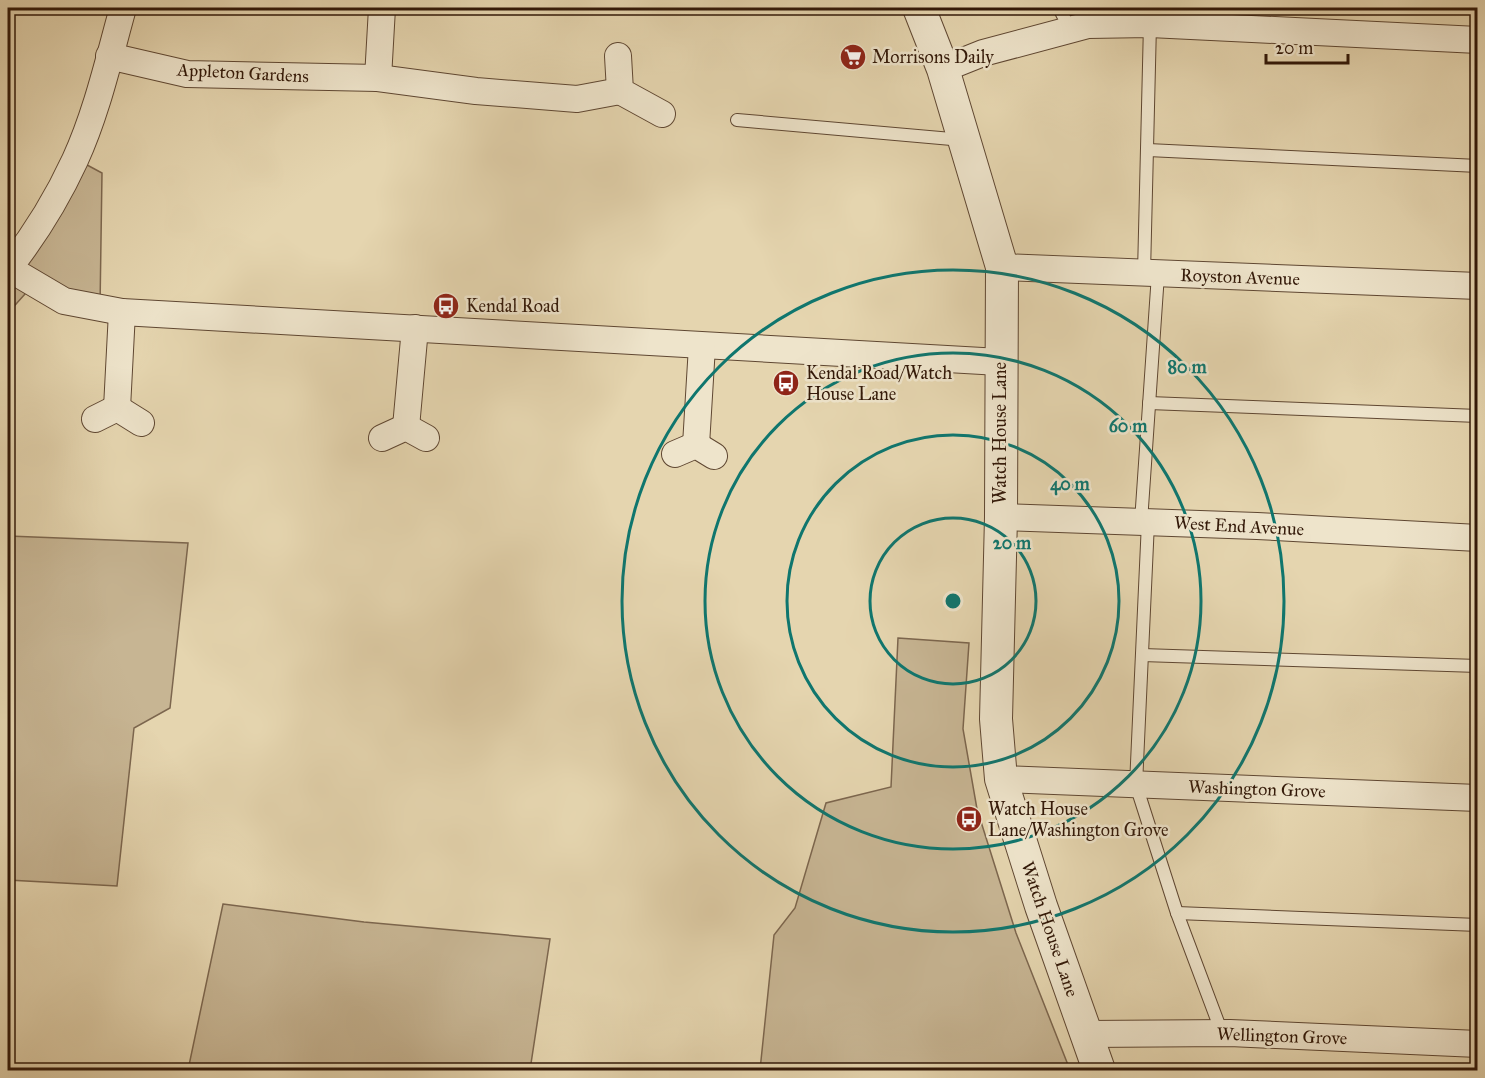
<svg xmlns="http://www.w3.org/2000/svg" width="1485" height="1078" viewBox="0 0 1485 1078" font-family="'IM FELL Great Primer',serif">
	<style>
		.green { fill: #c7b593; stroke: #7c664e; stroke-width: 1.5 }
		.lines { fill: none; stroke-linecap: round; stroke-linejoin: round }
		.service-casing { stroke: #5f4732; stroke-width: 14 }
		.minor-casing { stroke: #5f4732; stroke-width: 28 }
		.tertiary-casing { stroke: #5f4732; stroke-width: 34 }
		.service { stroke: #eee4cb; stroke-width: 12 }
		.minor { stroke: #eee4cb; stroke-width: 26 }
		.tertiary { stroke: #eee4cb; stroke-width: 32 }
		.ring { fill: none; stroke: #0f766e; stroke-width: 3 }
		.labels { text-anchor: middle; stroke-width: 5; stroke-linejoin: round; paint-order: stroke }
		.poi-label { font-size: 18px; fill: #321808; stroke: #eee4cb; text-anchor: start }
		.street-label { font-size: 18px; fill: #321808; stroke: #eee4cb }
		.centre { fill: #0f766e; stroke: #eee4cb; stroke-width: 3 }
		.ring-label { font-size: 18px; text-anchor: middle; font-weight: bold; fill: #0f766e; stroke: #eee4cb; stroke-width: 5; stroke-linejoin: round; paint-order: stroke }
	</style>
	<rect width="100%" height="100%" fill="#e5d5af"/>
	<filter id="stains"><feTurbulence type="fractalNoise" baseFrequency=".00333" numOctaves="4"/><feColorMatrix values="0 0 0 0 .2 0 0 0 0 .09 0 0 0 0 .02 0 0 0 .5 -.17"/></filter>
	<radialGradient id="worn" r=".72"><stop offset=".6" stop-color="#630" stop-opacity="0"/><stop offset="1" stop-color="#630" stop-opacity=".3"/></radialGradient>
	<g class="green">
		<polygon points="76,159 102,173 100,307 33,285 8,313 8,269"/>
		<polygon points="8,536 188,543 170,708 134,728 117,886 8,880"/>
		<polygon points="898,638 969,643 963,729 977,809 1016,933 1070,1070 760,1070 774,935 795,908 826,803 891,787"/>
		<polygon points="223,904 364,922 550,939 530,1070 188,1070"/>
	</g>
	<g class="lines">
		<defs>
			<g id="service">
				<polyline points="1059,8 1070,29"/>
				<polyline points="737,120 963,140"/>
				<polyline points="1148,150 1478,166"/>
				<polyline points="1144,273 1150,24"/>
				<polyline points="1149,403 1478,416"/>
				<polyline points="1141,522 1158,274"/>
				<polyline points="1148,522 1136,785 1177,913 1222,1033"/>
				<polyline points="1142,655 1478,666"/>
				<polyline points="1177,913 1478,925"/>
			</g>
			<g id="minor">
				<polyline points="109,56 187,74 378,78 476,91 577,99 620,91"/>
				<polyline points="618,56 620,91 662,114"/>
				<polyline points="943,69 983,53 1088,25 1150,24 1478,40"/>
				<polyline points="378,78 382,8"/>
				<polyline points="1002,267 1478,286"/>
				<polyline points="8,268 64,301 122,312 1000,362"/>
				<path d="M8 269C34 236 57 199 75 160 97 112 109 58 123 8"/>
				<polyline points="117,408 122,312"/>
				<polyline points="95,419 117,408 141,423"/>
				<polyline points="406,427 415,328"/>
				<polyline points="382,438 406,427 426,438"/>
				<polyline points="696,445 702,346"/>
				<polyline points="675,454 696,445 714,456"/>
				<polyline points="1001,517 1257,526 1478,538"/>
				<polyline points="1001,779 1478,798"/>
				<polyline points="1086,1034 1230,1033 1478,1044"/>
			</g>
			<polyline id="tertiary" points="919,8 943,69 1002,267 1001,517 996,719 1001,779 1041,906 1099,1070"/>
		</defs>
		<use href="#service" class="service-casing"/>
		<use href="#minor" class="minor-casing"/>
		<use href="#tertiary" class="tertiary-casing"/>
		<use href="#service" class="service"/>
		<use href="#minor" class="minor"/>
		<use href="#tertiary" class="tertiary"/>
	</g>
	<g class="ring">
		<circle cx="953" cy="601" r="83"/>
		<circle cx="953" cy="601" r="166"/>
		<circle cx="953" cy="601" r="248"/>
		<circle cx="953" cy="601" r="331"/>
	</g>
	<defs>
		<symbol id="supermarket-disc" viewBox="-11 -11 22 22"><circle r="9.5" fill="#8f2418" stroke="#eee4cb"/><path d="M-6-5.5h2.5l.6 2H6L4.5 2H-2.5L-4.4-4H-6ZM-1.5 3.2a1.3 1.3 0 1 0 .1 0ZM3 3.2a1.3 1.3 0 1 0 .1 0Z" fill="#fff"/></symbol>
		<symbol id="bus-disc" viewBox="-11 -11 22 22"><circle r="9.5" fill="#8f2418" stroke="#eee4cb"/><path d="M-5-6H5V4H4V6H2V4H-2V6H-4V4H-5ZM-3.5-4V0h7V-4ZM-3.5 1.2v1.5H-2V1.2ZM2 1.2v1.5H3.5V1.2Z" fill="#fff"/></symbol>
	</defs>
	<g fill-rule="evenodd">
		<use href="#supermarket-disc" x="838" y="42" width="30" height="30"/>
		<use href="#bus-disc" x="431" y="291" width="30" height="30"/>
		<use href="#bus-disc" x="771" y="368" width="30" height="30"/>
		<use href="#bus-disc" x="954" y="804" width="30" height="30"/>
	</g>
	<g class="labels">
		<g class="poi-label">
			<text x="872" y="63">Morrisons Daily</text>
			<text x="466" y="312">Kendal Road</text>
			<text x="806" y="379">Kendal Road/Watch<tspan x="806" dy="21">House Lane</tspan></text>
			<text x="988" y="815">Watch House<tspan x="988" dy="21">Lane/Washington Grove</tspan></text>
		</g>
		<g class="street-label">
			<text transform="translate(243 73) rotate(3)" y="6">Appleton Gardens</text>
			<text transform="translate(1240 277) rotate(2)" y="6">Royston Avenue</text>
			<text transform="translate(1000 433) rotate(-90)" y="6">Watch House Lane</text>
			<text transform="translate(1239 526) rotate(3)" y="6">West End Avenue</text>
			<text transform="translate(1257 789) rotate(2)" y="6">Washington Grove</text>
			<text transform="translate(1050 929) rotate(71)" y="6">Watch House Lane</text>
			<text transform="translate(1282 1036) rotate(2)" y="6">Wellington Grove</text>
		</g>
	</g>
	<circle cx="953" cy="601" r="9" class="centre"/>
	<g class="ring-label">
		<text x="1187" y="373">80 m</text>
		<text x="1128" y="432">60 m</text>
		<text x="1070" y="490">40 m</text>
		<text x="1012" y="549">20 m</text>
	</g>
	<rect width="1485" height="1078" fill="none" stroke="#e5d5af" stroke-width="30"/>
	<rect x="9" y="9" width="1467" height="1060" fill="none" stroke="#321808" stroke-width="3"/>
	<rect x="15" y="15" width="1455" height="1048" fill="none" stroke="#321808" stroke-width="1.5"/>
	<path d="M1266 54v9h82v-9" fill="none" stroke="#321808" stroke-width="3"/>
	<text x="1275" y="54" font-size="18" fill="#321808" stroke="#eee4cb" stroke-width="4.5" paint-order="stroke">20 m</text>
	<rect width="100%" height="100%" filter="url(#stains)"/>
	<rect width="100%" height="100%" fill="url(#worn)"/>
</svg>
